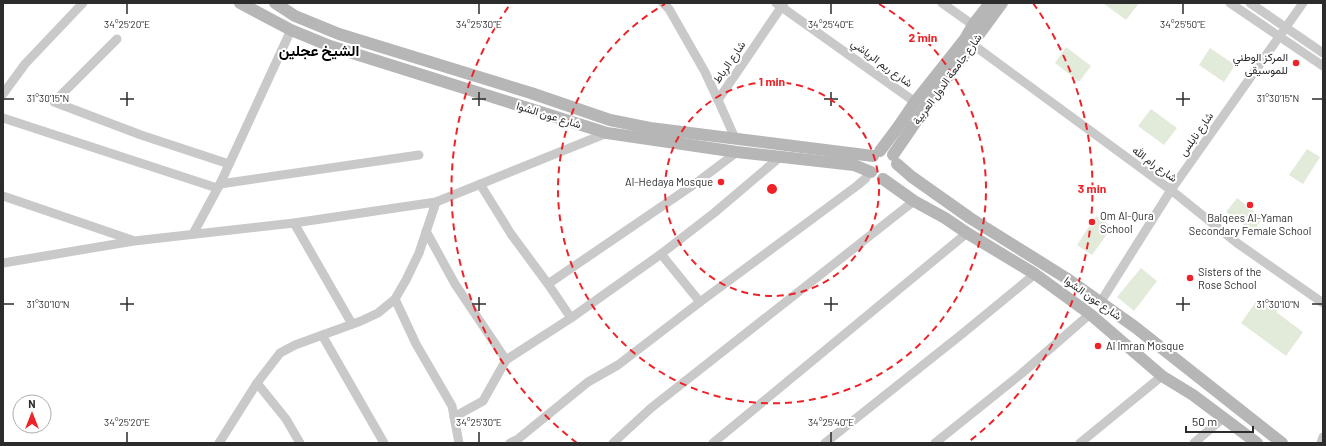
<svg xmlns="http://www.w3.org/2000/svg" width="1326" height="446" viewBox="0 0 1326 446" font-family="Barlow,Vazirmatn,sans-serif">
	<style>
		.green { fill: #e2ebd9 }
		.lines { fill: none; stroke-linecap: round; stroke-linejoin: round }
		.street { stroke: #c9c9c9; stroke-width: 9 }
		.secondary { stroke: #b6b6b6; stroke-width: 12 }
		.ticks { fill: none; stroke: #2c2c2c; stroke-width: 1.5 }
		.ring { fill: none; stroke: #ef2227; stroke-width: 2; stroke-dasharray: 7 5 }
		.poi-dot { fill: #ef2227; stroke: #fff; stroke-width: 1.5 }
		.labels { text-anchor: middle; stroke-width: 4; stroke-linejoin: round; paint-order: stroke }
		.poi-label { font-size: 11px; fill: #2c2c2c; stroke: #fff; text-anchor: start }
		.street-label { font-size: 11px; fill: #2c2c2c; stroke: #fff }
		.district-label { font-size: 15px; font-weight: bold; fill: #000; stroke: #fff }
		.ticks-label { font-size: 10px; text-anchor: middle; fill: #2c2c2c; stroke: #fff; stroke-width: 4; stroke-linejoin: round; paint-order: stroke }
		.centre { fill: #ef2227; stroke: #fff; stroke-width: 2 }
		.ring-label { font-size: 12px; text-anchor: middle; font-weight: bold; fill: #ef2227; stroke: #fff; stroke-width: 4; stroke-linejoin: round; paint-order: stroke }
	</style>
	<rect width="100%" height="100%" fill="#fff"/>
	<g class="green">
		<polygon points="1103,3 1139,3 1126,20"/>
		<polygon points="1066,47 1091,66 1079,82 1055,63"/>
		<polygon points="1210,48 1235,65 1224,82 1199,65"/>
		<polygon points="1151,109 1177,128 1164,145 1138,126"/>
		<polygon points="1307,149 1320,157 1303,184 1289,175"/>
		<polygon points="1237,198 1263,218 1253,232 1226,212"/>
		<polygon points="1096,216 1112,227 1092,255 1077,245"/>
		<polygon points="1141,268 1157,281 1134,311 1117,297"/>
		<polygon points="1258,299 1271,308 1273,306 1277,310 1276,312 1303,332 1286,356 1241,323"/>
	</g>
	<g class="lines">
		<g class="street">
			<polyline points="663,3 669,9 705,72 718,100"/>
			<polyline points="776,3 915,102"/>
			<polyline points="942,3 973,25"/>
			<polyline points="1230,3 1323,66"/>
			<polyline points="1250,3 1323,53"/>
			<polyline points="117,39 54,102 141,135 229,164"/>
			<polyline points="972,44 1171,190 1237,243 1323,303"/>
			<polyline points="3,94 25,64 83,3"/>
			<polyline points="3,118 217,188"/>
			<polyline points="735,138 718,100 784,3"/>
			<polyline points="220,184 419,155"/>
			<polyline points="480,184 511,234 548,284 571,318"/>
			<polyline points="3,196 132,240"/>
			<polyline points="294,223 352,324"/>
			<polyline points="426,231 455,284 506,360"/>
			<polyline points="193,234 220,184 291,30"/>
			<polyline points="661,254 700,302"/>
			<polyline points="3,263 134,241 294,223 436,202 607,133"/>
			<polyline points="548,284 696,183 737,152"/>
			<polyline points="395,299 416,344 452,406 459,443"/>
			<polyline points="1100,303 1171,190 1303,3"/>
			<polyline points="322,335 384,443"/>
			<polyline points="257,383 286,419 300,443"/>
			<polyline points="454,417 483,401 506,360 571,318 661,254 714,213 780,157"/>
			<polyline points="219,443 257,383 280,353 295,345 361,321 378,313 395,299 406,280 419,253 436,202"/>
			<polyline points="510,443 518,439 588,382 618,365 700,302 858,185 866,178"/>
			<polyline points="613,443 651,408 914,201"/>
			<polyline points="713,443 967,233"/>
			<polyline points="825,443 962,334 1035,274"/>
			<polyline points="935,443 1021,374 1090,314"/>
			<polyline points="1080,443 1162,376"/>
			<polyline points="1194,443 1223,418"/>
			<polyline points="1321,443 1323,437"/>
		</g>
		<g class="secondary">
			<polyline points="240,3 291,30 330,46 607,133 737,152 854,165 871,172"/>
			<polyline points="275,3 295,16 339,34 531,93 610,120 650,128 873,156"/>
			<polyline points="880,151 898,127 915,102 965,39 973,25 990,3"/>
			<polyline points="893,155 928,104 1002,3"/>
			<polyline points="897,164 912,177 970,218 1066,278 1135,327 1282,443"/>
			<polyline points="883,179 914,201 945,218 967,233 1035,274 1090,314 1162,376 1193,395 1257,443"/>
		</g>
	</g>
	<path class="ticks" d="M127 4V14M479 4V14M831 4V14M1183 4V14M127 92V106M479 92V106M831 92V106M1183 92V106M4 99H14M120 99H134M472 99H486M824 99H838M1176 99H1190M1312 99H1322M127 297V311M479 297V311M831 297V311M1183 297V311M4 304H14M120 304H134M472 304H486M824 304H838M1176 304H1190M1312 304H1322M127 432V442M479 432V442M831 432V442"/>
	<g class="ring">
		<circle cx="772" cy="189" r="107"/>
		<path d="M879 4A214 214 0 1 1 665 4"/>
		<path d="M577 443A320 320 0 0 1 511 3M1033 3A320 320 0 0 1 967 443"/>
	</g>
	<g class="poi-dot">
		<circle cx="1296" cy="63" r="4"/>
		<circle cx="721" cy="182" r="4"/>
		<circle cx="1250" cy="205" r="4"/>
		<circle cx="1092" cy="222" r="4"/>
		<circle cx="1190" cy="278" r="4"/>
		<circle cx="1098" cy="346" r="4"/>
	</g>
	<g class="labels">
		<g class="poi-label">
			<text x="1288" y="61" text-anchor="end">المركز الوطني<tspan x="1288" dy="13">للموسيقى</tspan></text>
			<text x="713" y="186" text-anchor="end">Al-Hedaya Mosque</text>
			<text x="1100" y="220">Om Al-Qura<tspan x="1100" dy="13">School</tspan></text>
			<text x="1250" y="222" text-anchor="middle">Balqees Al-Yaman<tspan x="1250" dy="13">Secondary Female School</tspan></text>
			<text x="1198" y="276">Sisters of the<tspan x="1198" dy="13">Rose School</tspan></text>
			<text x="1106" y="350">Al Imran Mosque</text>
		</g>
		<g class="street-label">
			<text transform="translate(729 62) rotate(-56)" y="4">شارع الرباط</text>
			<text transform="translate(882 63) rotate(36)" y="4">شارع ريم الرياشي</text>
			<text transform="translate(947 79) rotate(-54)" y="4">شارع جامعة الدول العربية</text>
			<text transform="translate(549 115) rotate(17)" y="4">شارع عون الشوا</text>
			<text transform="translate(1196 134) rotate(-55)" y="4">شارع نابلس</text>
			<text transform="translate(1155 164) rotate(36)" y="4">شارع رام الله</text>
			<text transform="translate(1093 298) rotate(35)" y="4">شارع عون الشوا</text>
		</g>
		<g class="district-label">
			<text x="319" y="56">الشيخ عجلين</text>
		</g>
	</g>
	<g class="ticks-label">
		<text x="127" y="28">34°25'20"E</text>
		<text x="479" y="28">34°25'30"E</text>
		<text x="831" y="28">34°25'40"E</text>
		<text x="1183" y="28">34°25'50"E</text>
		<text x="48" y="102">31°30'15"N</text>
		<text x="1278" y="102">31°30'15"N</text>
		<text x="48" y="308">31°30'10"N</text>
		<text x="1278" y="308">31°30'10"N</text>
		<text x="127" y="426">34°25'20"E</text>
		<text x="479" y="426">34°25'30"E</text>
		<text x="831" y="426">34°25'40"E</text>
	</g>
	<circle cx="772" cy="189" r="6" class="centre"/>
	<g class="ring-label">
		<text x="923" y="42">2 min</text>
		<text x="772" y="86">1 min</text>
		<text x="1092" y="193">3 min</text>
	</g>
	<rect width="1326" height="446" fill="none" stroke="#2c2c2c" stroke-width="8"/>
	<g transform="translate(32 414)"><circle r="19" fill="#ffffff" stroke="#ababab"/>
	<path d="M0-3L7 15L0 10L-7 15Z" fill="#ef2227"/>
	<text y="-6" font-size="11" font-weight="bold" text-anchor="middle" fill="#2c2c2c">N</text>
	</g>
	<path d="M1186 426v6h67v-6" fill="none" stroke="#2c2c2c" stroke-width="2"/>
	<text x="1192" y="426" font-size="12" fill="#2c2c2c" stroke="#ffffff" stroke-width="3" paint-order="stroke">50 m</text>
</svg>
